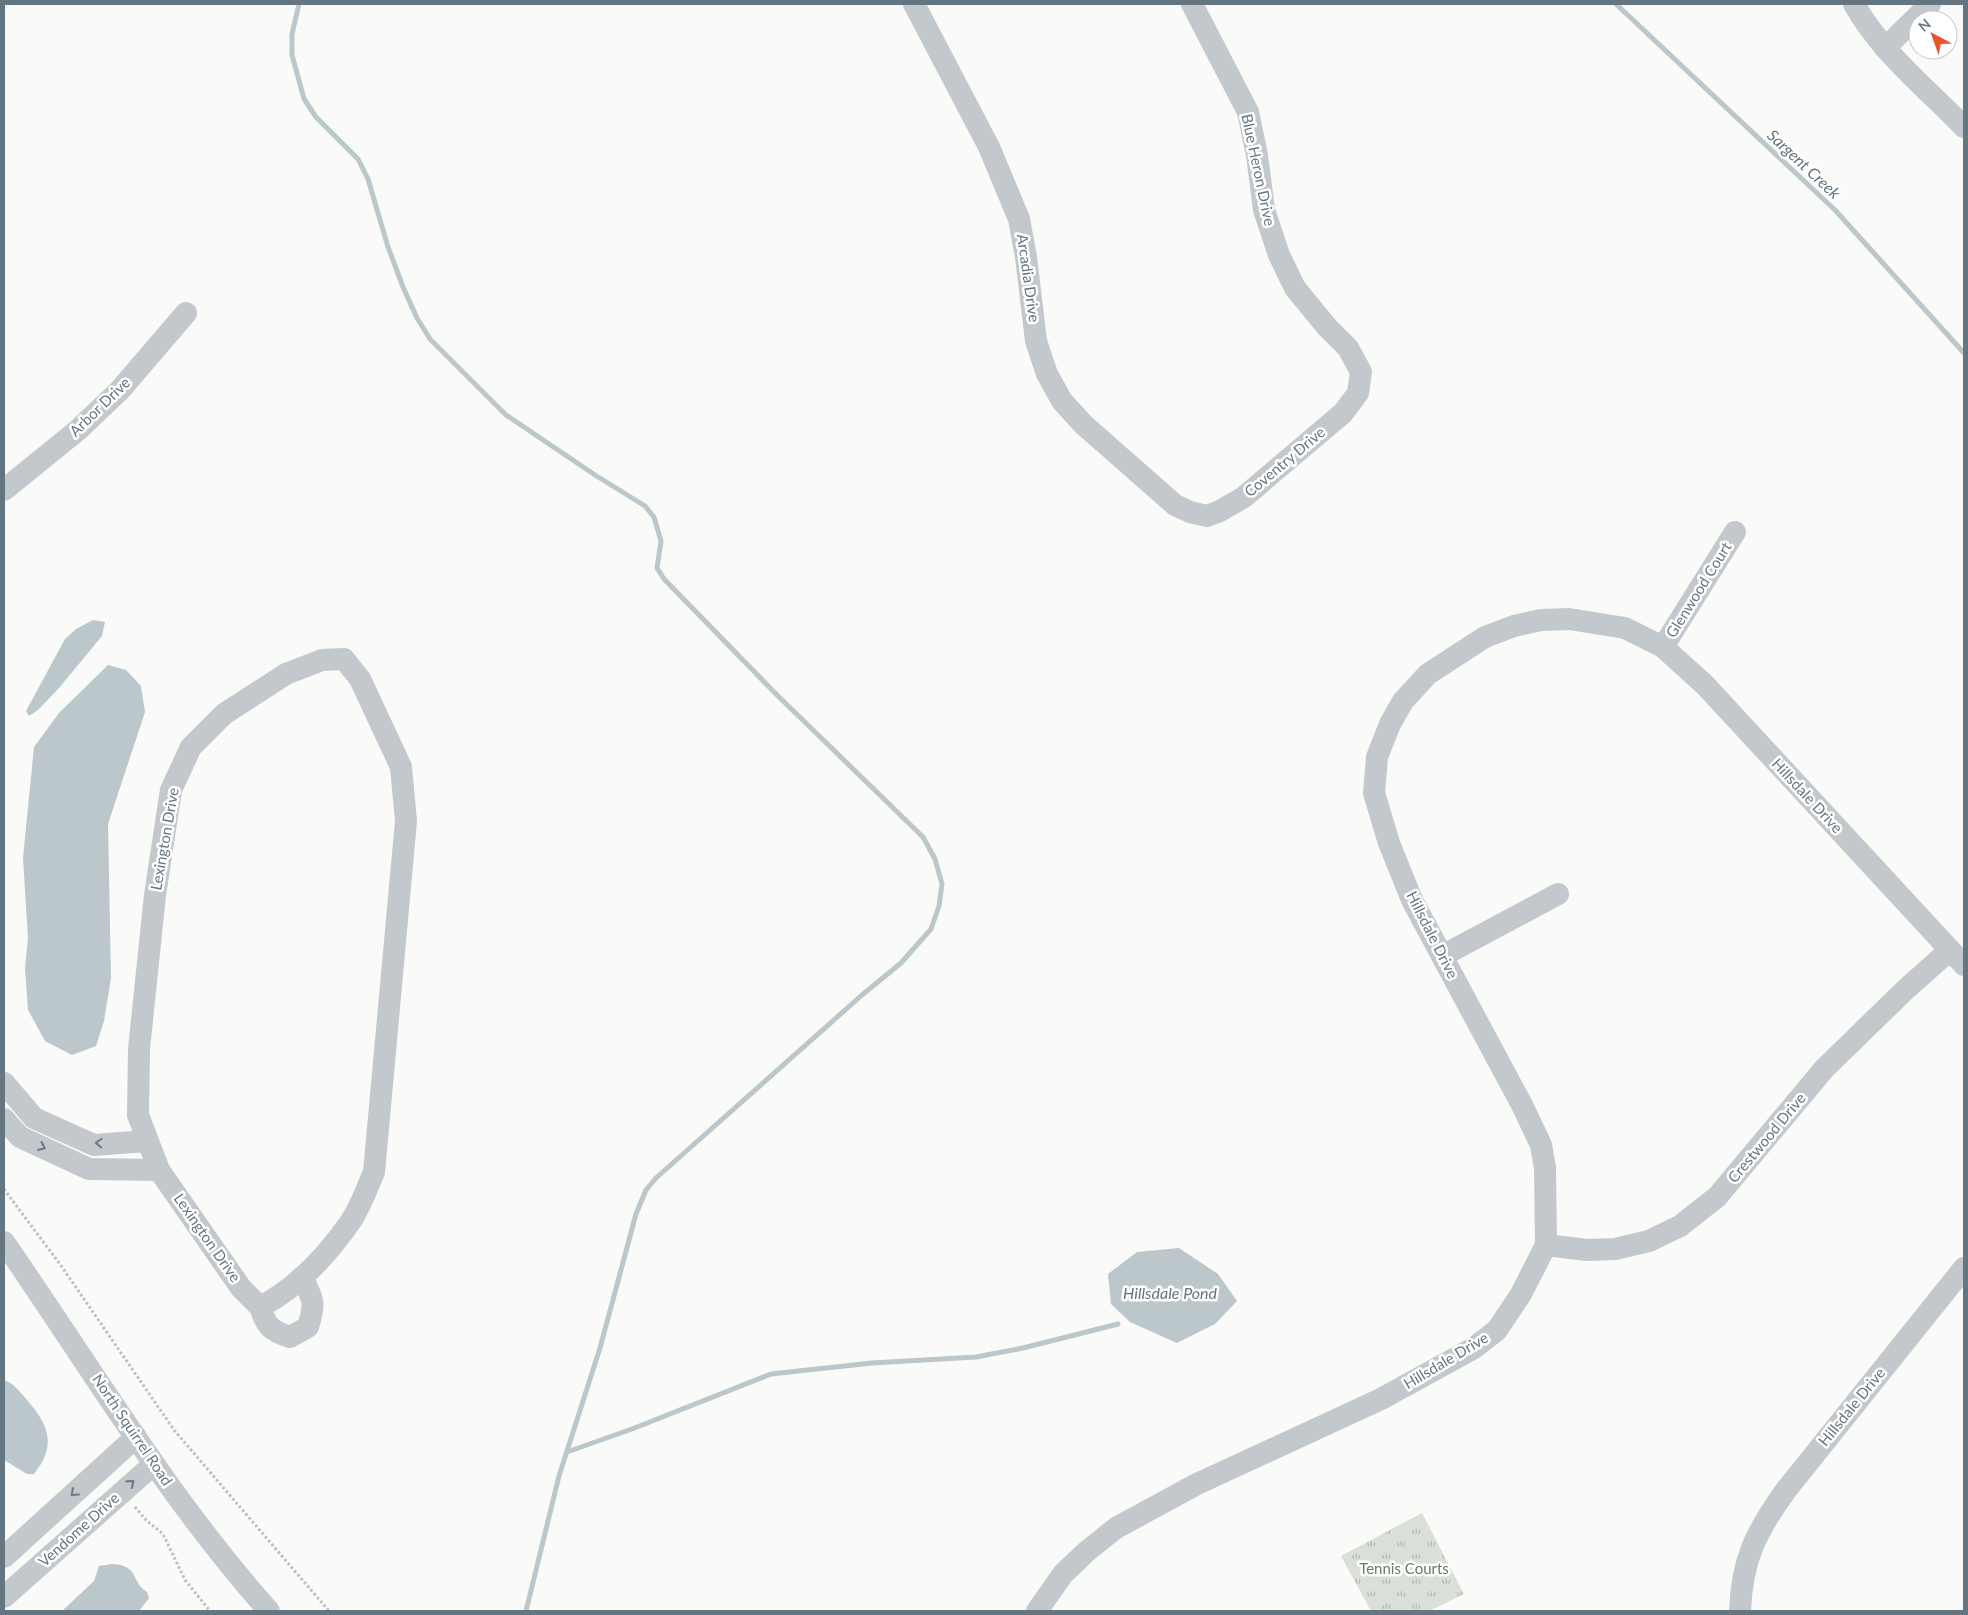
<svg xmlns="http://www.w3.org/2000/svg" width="1968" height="1615" viewBox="0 0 1968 1615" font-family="Lato,sans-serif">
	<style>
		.grass { fill: url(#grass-tufts) }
		.water { fill: #bbc7cb }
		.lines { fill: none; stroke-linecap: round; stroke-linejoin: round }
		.stream { stroke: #bbc7cb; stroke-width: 5 }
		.path { stroke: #bbbfc2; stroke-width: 3; stroke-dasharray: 2.5 2.5; stroke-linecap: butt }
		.minor { stroke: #c3c8cc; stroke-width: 22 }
		.oneway { stroke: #6a7a87 }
		.labels { text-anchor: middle; stroke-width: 5; stroke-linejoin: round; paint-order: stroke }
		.street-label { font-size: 15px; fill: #657683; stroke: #fff }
		.park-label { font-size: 15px; fill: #687a64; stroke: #fff }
		.water-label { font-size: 16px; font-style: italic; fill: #60757c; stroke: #fff }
	</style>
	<defs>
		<pattern id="grass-tufts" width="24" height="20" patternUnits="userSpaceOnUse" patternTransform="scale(1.25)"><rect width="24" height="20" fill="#dadfd7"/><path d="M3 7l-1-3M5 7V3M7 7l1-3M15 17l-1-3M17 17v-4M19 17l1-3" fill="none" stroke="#b4b9b4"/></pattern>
	</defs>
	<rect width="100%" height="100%" fill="#fafaf8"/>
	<polygon class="grass" points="1422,1513 1464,1594 1429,1611 1371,1611 1341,1556"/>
	<g class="water">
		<polygon points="93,620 105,622 102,636 59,688 38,710 29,716 26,711 65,639 76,629"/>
		<polygon points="108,665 126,670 141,686 145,712 108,824 111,978 104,1021 96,1046 72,1055 45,1041 28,1010 25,968 28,938 23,858 34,747 59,713"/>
		<polygon points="1179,1248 1218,1274 1237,1301 1215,1324 1177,1343 1130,1322 1111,1304 1108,1274 1137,1252"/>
		<path d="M4 1380C14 1383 20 1392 27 1400 49 1425 57 1446 34 1474H27L4 1460Z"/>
		<path d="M113 1564C140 1566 130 1581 147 1592L149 1598 139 1611H62L94 1581 99 1566Z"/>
	</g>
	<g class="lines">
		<g class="stream">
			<polyline points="299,4 292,34 292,55 304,99 316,117 358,159 368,179 388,247 403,287 417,318 430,339 506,415 595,475 645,506 654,517 661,541 657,568 664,579 777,695 923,837 935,859 942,884 939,906 931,929 901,963 862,995 656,1178 646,1190 636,1214 600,1348 559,1476 526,1611"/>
			<polyline points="1616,4 1835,210 1964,353"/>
			<polyline points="567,1452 632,1429 771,1374 872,1363 976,1357 1023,1348 1118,1324"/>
		</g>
		<g class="path">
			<polyline points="4,1189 62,1267 174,1430 329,1611"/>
			<polyline points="135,1507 146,1520 163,1534 185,1580 210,1611"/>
		</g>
		<g class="minor">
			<polyline points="914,4 989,147 1019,219 1026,257 1036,341 1047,374 1062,401 1084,425 1175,505 1190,512 1207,516 1220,511 1244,497 1343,413 1358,393 1361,372 1348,348 1327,327 1295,288 1279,255 1264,210 1257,155 1248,112 1192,4"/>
			<path d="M1854 4C1881 52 1926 88 1964 127"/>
			<polyline points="1885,48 1930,4"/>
			<polyline points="4,490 78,430 120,390 186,313"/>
			<polyline points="1663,647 1735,532"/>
			<path d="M344 659 360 679 401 767 406 821 374 1172C367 1188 361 1206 351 1221 328 1254 297 1288 260 1307L241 1288 159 1170 138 1115 139 1049 155 895 171 790 191 747 224 714 286 674 322 660Z"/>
			<polyline points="1442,956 1558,894"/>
			<polyline points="4,1083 34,1118 94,1145 147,1141"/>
			<polyline points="4,1119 20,1137 89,1169 159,1170"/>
			<path d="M4 1242C90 1366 168 1498 269 1611"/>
			<polyline points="1546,1245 1587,1250 1615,1249 1649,1241 1680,1226 1717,1197 1824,1069 1905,990 1950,950"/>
			<path d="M260 1307C266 1326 271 1331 290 1337L308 1327C316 1302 313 1299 302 1277"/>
			<polyline points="4,1557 136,1437"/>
			<polyline points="4,1597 154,1464"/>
			<polyline points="1037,1611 1063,1574 1086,1552 1116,1528 1197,1484 1381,1399 1474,1348 1497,1330 1521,1294 1546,1245 1545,1168 1541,1145 1522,1105 1412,900 1389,843 1374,793 1377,757 1390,724 1403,701 1428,674 1485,637 1514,626 1541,620 1569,619 1625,628 1663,647 1705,685 1964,965"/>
			<path d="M1740 1611C1742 1559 1756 1532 1786 1490L1964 1268"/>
		</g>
	</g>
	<defs><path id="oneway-chevron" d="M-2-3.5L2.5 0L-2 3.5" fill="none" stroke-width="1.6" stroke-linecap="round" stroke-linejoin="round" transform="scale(1.25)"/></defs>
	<g class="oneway">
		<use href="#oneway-chevron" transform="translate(99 1143) rotate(-178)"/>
		<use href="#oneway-chevron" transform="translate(42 1147) rotate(24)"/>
		<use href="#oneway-chevron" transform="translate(131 1483) rotate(-40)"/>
		<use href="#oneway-chevron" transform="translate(74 1493) rotate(138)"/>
	</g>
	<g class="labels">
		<g class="street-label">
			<text transform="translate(1258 170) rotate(78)" y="5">Blue Heron Drive</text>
			<text transform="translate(1028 278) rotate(82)" y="5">Arcadia Drive</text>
			<text transform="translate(100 407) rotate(-44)" y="5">Arbor Drive</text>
			<text transform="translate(1285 462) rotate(-40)" y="5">Coventry Drive</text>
			<text transform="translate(1699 590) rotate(-58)" y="5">Glenwood Court</text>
			<text transform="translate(1807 796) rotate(47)" y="5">Hillsdale Drive</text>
			<text transform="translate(165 839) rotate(-80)" y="5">Lexington Drive</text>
			<text transform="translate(1432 935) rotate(63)" y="5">Hillsdale Drive</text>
			<text transform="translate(1767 1138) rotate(-50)" y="5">Crestwood Drive</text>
			<text transform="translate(207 1238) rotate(55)" y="5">Lexington Drive</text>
			<text transform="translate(1446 1361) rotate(-31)" y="5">Hillsdale Drive</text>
			<text transform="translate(1852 1407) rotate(-51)" y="5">Hillsdale Drive</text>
			<text transform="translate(132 1430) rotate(56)" y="5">North Squirrel Road</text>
			<text transform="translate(79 1530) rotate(-42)" y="5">Vendome Drive</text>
		</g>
		<g class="park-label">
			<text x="1404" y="1574">Tennis Courts</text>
		</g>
		<g class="water-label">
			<text transform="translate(1804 164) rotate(43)" y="6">Sargent Creek</text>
			<text x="1170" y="1299">Hillsdale Pond</text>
		</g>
	</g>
	<rect width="1968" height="1615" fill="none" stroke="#657683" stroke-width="10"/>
	<g transform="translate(1933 35) rotate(319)"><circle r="24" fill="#ffffff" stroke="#c1c8cd"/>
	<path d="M0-4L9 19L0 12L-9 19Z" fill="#e4572e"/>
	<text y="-8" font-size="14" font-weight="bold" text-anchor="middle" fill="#657683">N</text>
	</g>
</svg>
